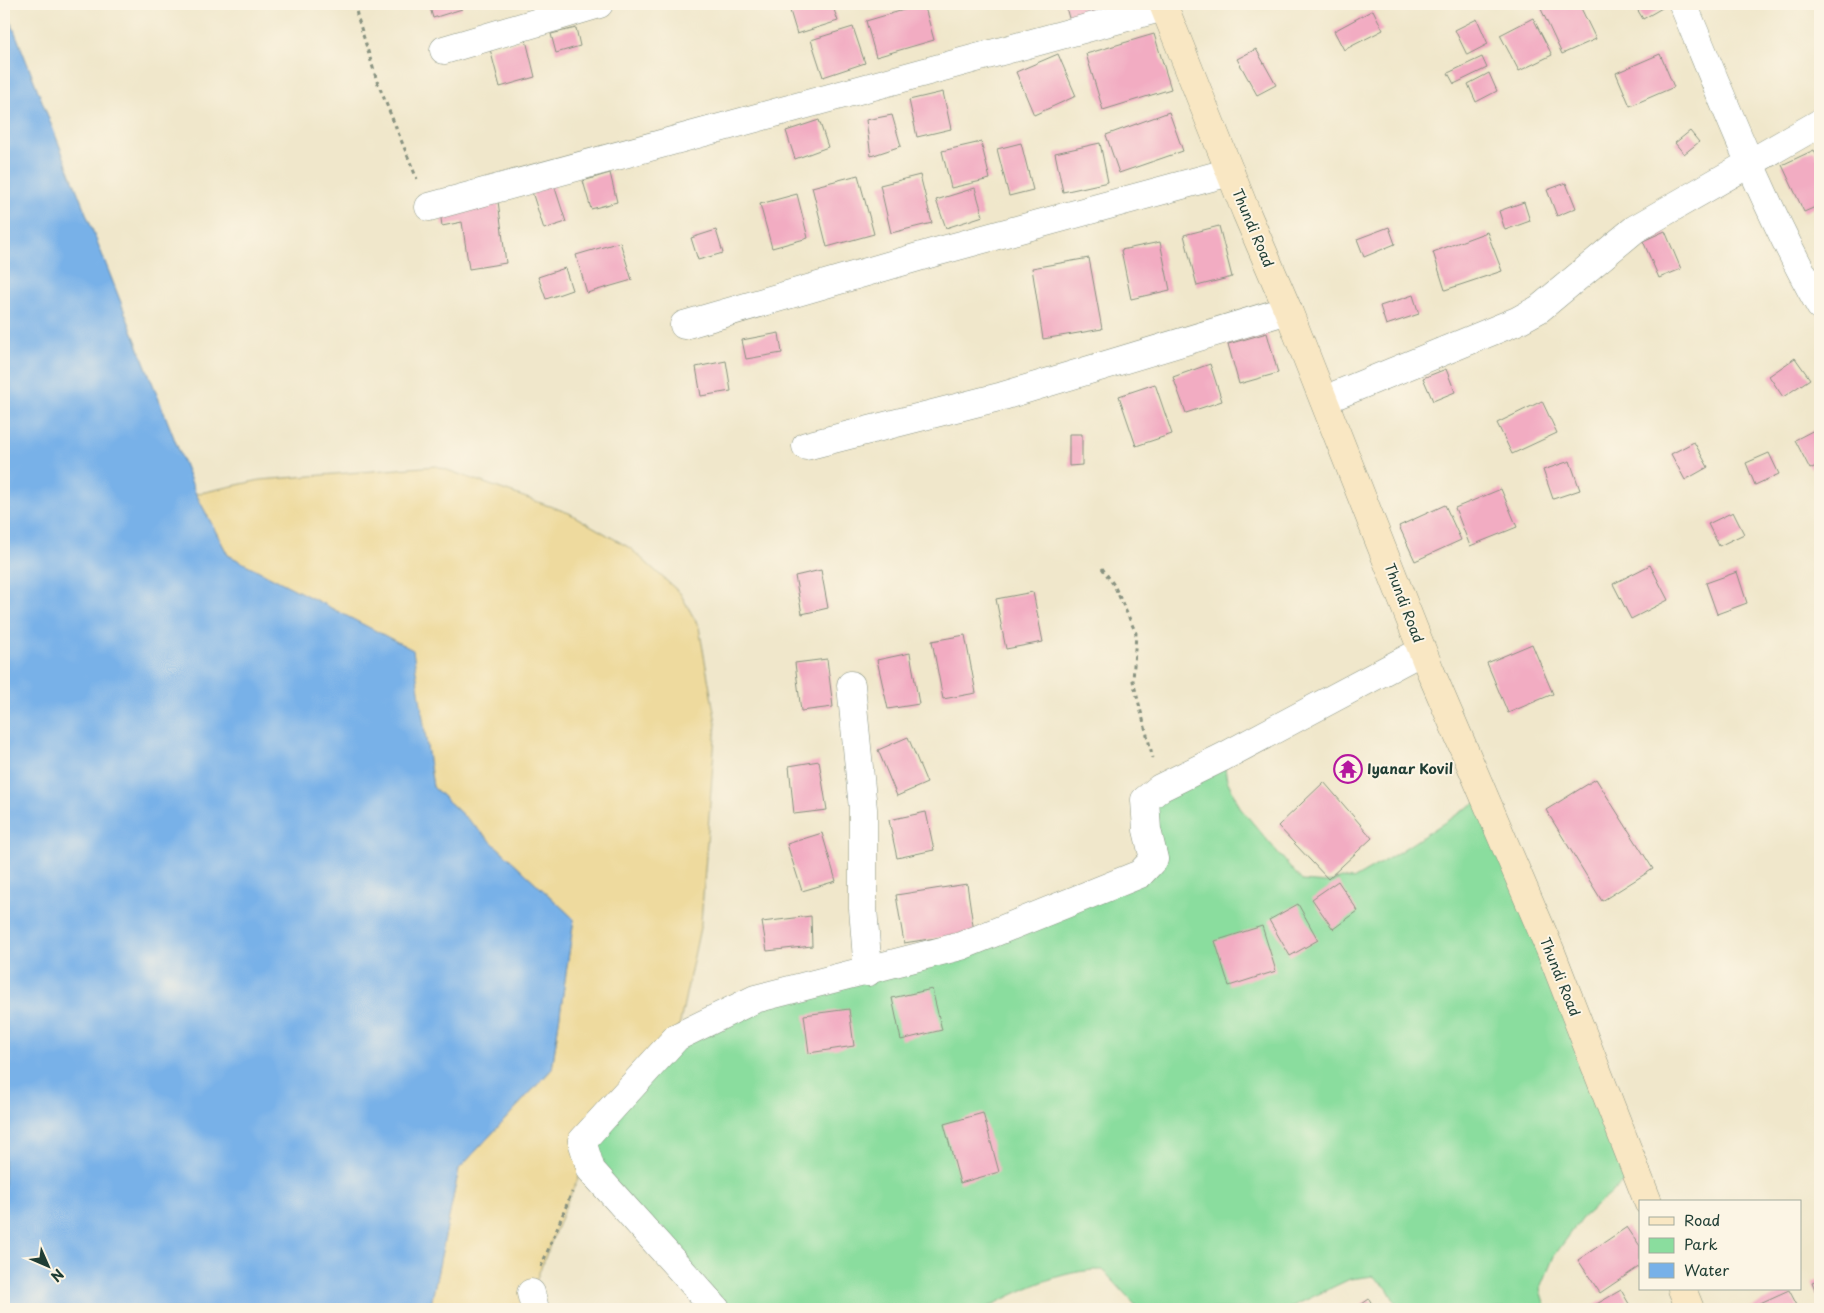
<svg xmlns="http://www.w3.org/2000/svg" width="1824" height="1313" viewBox="0 0 1824 1313" font-family="'Playpen Sans',sans-serif">
	<style>
		.green { fill: #8add9e; stroke: #548d69 }
		.sand { fill: #eeda9e; stroke: #868c69 }
		.water { fill: #78b1e8; stroke: #4c778e }
		.building { fill: #f2acc2 }
		.lines { fill: none; stroke-linecap: round; stroke-linejoin: round }
		.street-casing { stroke: #889280; stroke-width: 29 }
		.secondary-casing { stroke: #889280; stroke-width: 29 }
		.path { stroke: #889280; stroke-width: 3; stroke-dasharray: 4 4; stroke-linecap: butt }
		.street { stroke: #fff; stroke-width: 28 }
		.secondary { stroke: #f9e7c3; stroke-width: 28 }
		.labels { text-anchor: middle; stroke-width: 4; stroke-linejoin: round; paint-order: stroke }
		.street-label { font-size: 14px; fill: #1f3d34; stroke: #fcf5e5 }
		.poi-label { font-size: 14px; font-weight: bold; fill: #1f3d34; stroke: #fcf5e5; text-anchor: start }
	</style>
	<rect width="100%" height="100%" fill="#fcf5e5"/>
	<filter id="ink" filterUnits="userSpaceOnUse"><feTurbulence type="fractalNoise" baseFrequency=".02" numOctaves="2"/><feDisplacementMap in="SourceGraphic" scale="10" xChannelSelector="R" yChannelSelector="G"/><feConvolveMatrix kernelMatrix="1 2 1 2 8 2 1 2 1" color-interpolation-filters="sRGB"/></filter>
	<filter id="wash" filterUnits="userSpaceOnUse"><feTurbulence type="fractalNoise" baseFrequency=".0096" numOctaves="4" result="noise"/><feDisplacementMap in="SourceGraphic" scale="20" xChannelSelector="R" yChannelSelector="G"/><feGaussianBlur stdDeviation="1.12" result="paint"/><feColorMatrix in="noise" values="0 0 0 0 0 0 0 0 0 0 0 0 0 0 0 0 0 1.4 0 .05"/><feComposite in="paint" operator="in"/></filter>
	<g filter="url(#wash)">
		<rect width="100%" height="100%" fill="#f0e7cb"/>
		<path class="green" d="M1223 757 1227 780 1241 809 1302 881 1327 883 1341 878 1353 879 1391 857 1484 797 1636 1171 1582 1218 1554 1256 1540 1290 1546 1309H1399L1387 1288 1373 1276 1350 1279 1287 1309H1139L1103 1270C1061 1269 1020 1291 984 1309H716L582 1141 677 1037 1140 874 1145 800Z"/>
		<polygon class="sand" points="436,466 569,513 630,548 680,593 699,627 716,723 701,923 677,1037 582,1141 587,1160 567,1202 531,1293 527,1309 430,1309 459,1169 552,1069 574,919 433,787 412,650 228,555 196,494 260,480"/>
		<polygon class="water" points="4,4 196,494 228,555 413,650 433,787 574,919 552,1069 459,1169 430,1309 4,1309"/>
		<g id="blocks">
			<g class="building">
				<polygon points="429,4 460,4 462,9 433,18"/>
				<polygon points="788,4 832,4 838,21 797,34"/>
				<polygon points="924,4 934,40 876,57 866,21"/>
				<polygon points="1065,4 1107,4 1110,13 1071,25"/>
				<polygon points="1554,4 1579,4 1596,39 1562,54 1541,9"/>
				<polygon points="1634,4 1669,4 1643,19"/>
				<polygon points="1373,10 1383,30 1344,50 1334,31"/>
				<polygon points="1533,18 1552,55 1519,71 1500,35"/>
				<polygon points="1477,19 1488,44 1467,55 1455,30"/>
				<polygon points="853,27 865,63 823,77 811,40"/>
				<polygon points="576,28 580,46 556,53 551,34"/>
				<polygon points="1154,34 1171,89 1103,110 1086,54"/>
				<polygon points="526,40 535,77 500,87 490,49"/>
				<polygon points="1256,49 1276,85 1257,95 1237,59"/>
				<polygon points="1058,54 1076,96 1034,115 1016,72"/>
				<polygon points="1660,54 1674,87 1630,106 1616,73"/>
				<polygon points="1482,57 1487,68 1454,84 1448,73"/>
				<polygon points="1489,73 1497,91 1476,102 1468,84"/>
				<polygon points="943,92 951,129 917,137 909,100"/>
				<polygon points="1169,112 1183,151 1119,173 1106,135"/>
				<polygon points="892,115 901,146 871,156 866,120"/>
				<polygon points="819,120 828,147 795,159 786,131"/>
				<polygon points="1690,131 1699,142 1684,154 1675,143"/>
				<polygon points="981,142 990,179 951,188 942,151"/>
				<polygon points="1021,143 1033,190 1009,196 997,149"/>
				<polygon points="1100,143 1108,182 1063,192 1055,153"/>
				<polygon points="1814,150 1820,163 1820,205 1804,212 1782,165"/>
				<polygon points="610,173 617,202 591,209 583,181"/>
				<polygon points="858,175 874,234 827,247 812,187"/>
				<polygon points="920,175 932,223 891,233 880,185"/>
				<polygon points="553,182 566,222 544,229 531,189"/>
				<polygon points="1566,183 1576,208 1557,216 1547,190"/>
				<polygon points="975,188 983,216 946,228 936,200"/>
				<polygon points="797,194 808,238 772,248 760,204"/>
				<polygon points="498,201 506,263 469,269 462,222 442,226 440,211"/>
				<polygon points="1524,202 1530,221 1505,230 1499,211"/>
				<polygon points="1219,226 1232,277 1197,286 1184,235"/>
				<polygon points="1389,227 1395,244 1364,257 1357,239"/>
				<polygon points="716,230 723,253 698,260 691,238"/>
				<polygon points="1665,231 1681,269 1659,278 1643,241"/>
				<polygon points="1487,232 1502,271 1445,290 1433,252"/>
				<polygon points="620,242 632,280 587,293 576,255"/>
				<polygon points="1160,242 1170,290 1131,299 1121,250"/>
				<polygon points="1089,258 1102,329 1043,339 1032,268"/>
				<polygon points="565,268 572,290 546,299 538,277"/>
				<polygon points="1413,295 1419,314 1386,325 1380,306"/>
				<polygon points="779,333 782,353 746,359 742,340"/>
				<polygon points="1267,333 1278,373 1239,384 1228,344"/>
				<polygon points="1795,358 1810,379 1783,397 1769,376"/>
				<polygon points="726,361 731,391 701,396 696,367"/>
				<polygon points="1210,364 1222,401 1186,413 1173,377"/>
				<polygon points="1446,369 1455,392 1433,401 1423,378"/>
				<polygon points="1155,384 1172,434 1136,446 1119,396"/>
				<polygon points="1542,401 1557,433 1512,454 1497,423"/>
				<polygon points="1820,427 1820,464 1810,469 1795,440"/>
				<polygon points="1069,434 1082,434 1082,465 1069,466"/>
				<polygon points="1694,442 1708,467 1685,480 1671,454"/>
				<polygon points="1769,453 1779,474 1755,485 1746,463"/>
				<polygon points="1570,461 1580,490 1553,499 1543,470"/>
				<polygon points="1501,489 1517,527 1470,546 1455,508"/>
				<polygon points="1445,505 1461,540 1415,561 1399,526"/>
				<polygon points="1733,512 1744,534 1719,546 1708,524"/>
				<polygon points="1650,565 1668,600 1631,619 1613,584"/>
				<polygon points="821,570 828,608 802,614 795,576"/>
				<polygon points="1737,572 1747,603 1717,614 1706,583"/>
				<polygon points="1033,592 1043,642 1006,649 996,599"/>
				<polygon points="965,635 976,693 943,699 932,641"/>
				<polygon points="1532,644 1553,694 1508,713 1487,663"/>
				<polygon points="910,653 919,704 888,709 877,660"/>
				<polygon points="827,659 833,707 801,711 795,663"/>
				<polygon points="908,737 927,783 897,796 878,750"/>
				<polygon points="819,761 827,810 794,814 789,766"/>
				<polygon points="1596,779 1653,869 1602,901 1546,810"/>
				<polygon points="1324,782 1372,838 1328,879 1278,826"/>
				<polygon points="926,812 934,850 897,858 889,820"/>
				<polygon points="822,833 836,881 802,891 787,844"/>
				<polygon points="1338,881 1358,911 1333,929 1312,899"/>
				<polygon points="967,884 974,932 904,943 896,895"/>
				<polygon points="1298,904 1318,940 1290,956 1269,920"/>
				<polygon points="811,916 812,946 767,951 762,922"/>
				<polygon points="1262,926 1276,971 1229,986 1215,941"/>
				<polygon points="932,989 942,1030 901,1040 892,998"/>
				<polygon points="849,1009 854,1046 809,1053 804,1015"/>
				<polygon points="983,1113 999,1172 960,1183 944,1124"/>
				<polygon points="1627,1227 1640,1246 1640,1266 1600,1293 1578,1260"/>
				<polygon points="1820,1279 1820,1303 1812,1282"/>
				<polygon points="1621,1290 1632,1309 1588,1309"/>
				<polygon points="1789,1290 1799,1309 1747,1309"/>
				<polygon points="1369,1299 1375,1309 1355,1309"/>
			</g>
		</g>
	</g>
	<g filter="url(#ink)">
		<use href="#blocks" fill-opacity="0" stroke="#889280" stroke-width="1"/>
		<g class="lines">
			<defs>
				<g id="street">
					<path d="M1683 4C1725 105 1766 210 1820 306"/>
					<polyline points="444,50 599,4"/>
					<polyline points="429,207 1164,7"/>
					<polyline points="684,325 932,253 1230,172"/>
					<polyline points="1324,400 1517,321 1539,309 1635,229 1820,123"/>
					<polyline points="806,446 1003,396 1288,310"/>
					<polyline points="851,685 863,809 863,908 868,972"/>
					<polyline points="531,1293 535,1309"/>
					<polyline points="716,1309 591,1170 582,1141 677,1037 755,999 961,946 1140,874 1154,859 1147,830 1145,800 1160,788 1223,757 1422,651"/>
				</g>
				<g id="secondary">
					<polyline points="1163,4 1246,212 1288,310 1430,670 1551,952 1648,1202"/>
					<polyline points="1682,1289 1690,1309"/>
				</g>
			</defs>
			<use href="#street" class="street-casing"/>
			<use href="#secondary" class="secondary-casing"/>
			<g class="path">
				<polyline points="355,4 357,15 377,81 417,179"/>
				<polyline points="1102,568 1114,585 1136,633 1133,681 1153,758"/>
				<polyline points="541,1267 572,1192"/>
			</g>
			<use href="#street" class="street"/>
			<use href="#secondary" class="secondary"/>
		</g>
	</g>
	<defs>
		<symbol id="temple-ring" viewBox="-11 -11 22 22"><circle r="9.5" fill="#fcf5e5" stroke="#b5179e" stroke-width="1.5"/><path d="M0-6L5-2H3V0L6.5 2.5H4V6H1.5V3h-3V6H-4V2.5H-6.5L-3 0V-2H-5Z" fill="#b5179e"/></symbol>
	</defs>
	<g fill-rule="evenodd">
		<use href="#temple-ring" x="1332" y="753" width="32" height="32"/>
	</g>
	<g class="labels">
		<g class="street-label">
			<text transform="translate(1253 228) rotate(67)" y="5">Thundi Road</text>
			<text transform="translate(1404 603) rotate(69)" y="5">Thundi Road</text>
			<text transform="translate(1560 977) rotate(68)" y="5">Thundi Road</text>
		</g>
		<g class="poi-label">
			<text x="1367" y="774">Iyanar Kovil</text>
		</g>
	</g>
	<rect width="1824" height="1313" fill="none" stroke="#fcf5e5" stroke-width="20"/>
	<rect x="1639" y="1200" width="162" height="90" fill="#fcf5e5" stroke="#a4ab9e"/>
	<rect x="1649" y="1217" width="25" height="8" fill="#f9e7c3" stroke="#a4ab9e"/>
	<text x="1684" y="1226" font-size="15" fill="#1f3d34">Road</text>
	<rect x="1649" y="1238" width="25" height="15" fill="#8add9e" stroke="#a4ab9e"/>
	<text x="1684" y="1250" font-size="15" fill="#1f3d34">Park</text>
	<rect x="1649" y="1263" width="25" height="15" fill="#78b1e8" stroke="#a4ab9e"/>
	<text x="1684" y="1276" font-size="15" fill="#1f3d34">Water</text>
	<g transform="translate(48 1266) rotate(135)" stroke="#fcf5e5" stroke-width="4" paint-order="stroke">
	<path d="M0-4L9 19L0 12L-9 19Z" fill="#1f3d34"/>
	<text y="-8" font-size="14" font-weight="bold" text-anchor="middle" fill="#1f3d34">N</text>
	</g>
</svg>
